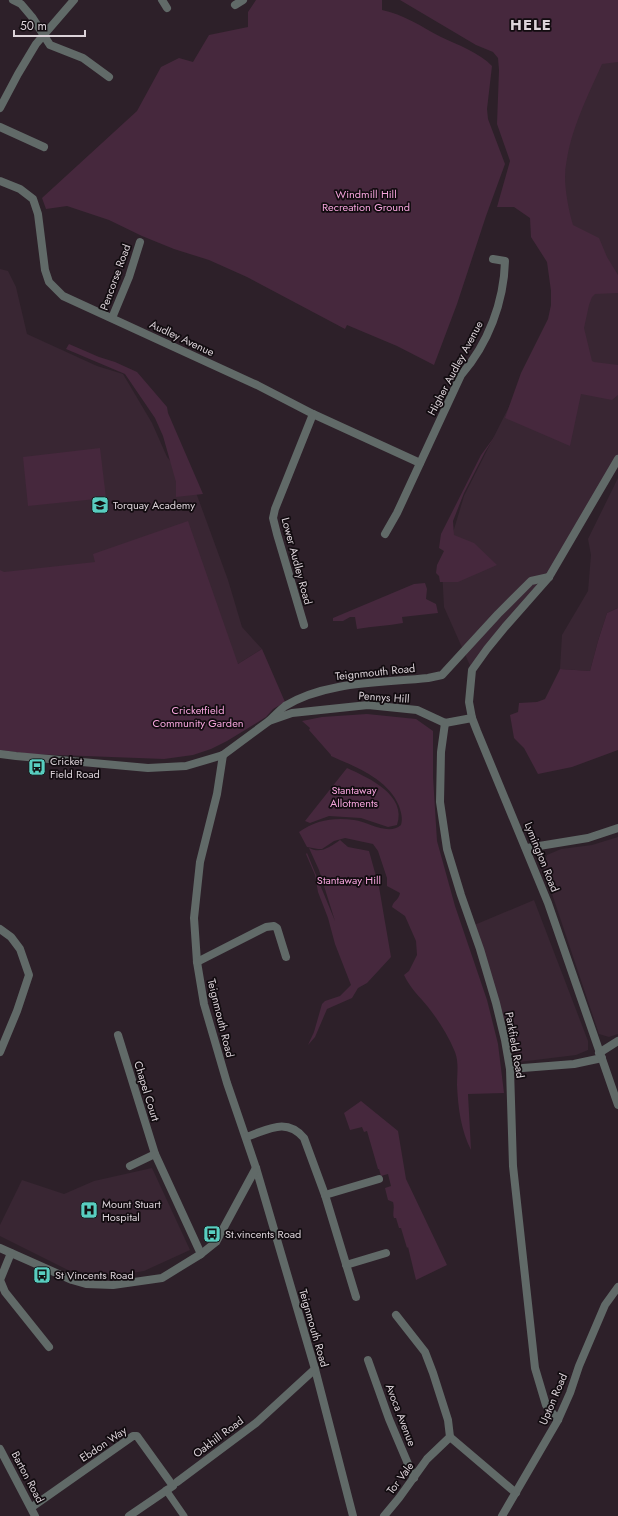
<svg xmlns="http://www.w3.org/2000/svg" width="618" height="1516" viewBox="0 0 618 1516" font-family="Jost,sans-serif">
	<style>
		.built { fill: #392633 }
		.green { fill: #46283d }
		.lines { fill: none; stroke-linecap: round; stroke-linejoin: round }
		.pedestrian { stroke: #616a68; stroke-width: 7 }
		.minor { stroke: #616a68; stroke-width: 8 }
		.tertiary { stroke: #616a68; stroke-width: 8 }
		.labels { text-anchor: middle; stroke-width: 3.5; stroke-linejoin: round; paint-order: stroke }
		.park-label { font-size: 11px; fill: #f5a4dc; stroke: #120c10 }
		.street-label { font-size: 11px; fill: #dcd3d9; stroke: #120c10 }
		.poi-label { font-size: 11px; fill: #dcd3d9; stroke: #120c10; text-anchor: start }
		.district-label { font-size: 15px; font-weight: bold; letter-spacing: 1px; fill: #dcd3d9; stroke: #120c10 }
	</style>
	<rect width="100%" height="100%" fill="#2d2029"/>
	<g class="built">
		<polygon points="618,27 618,459 549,577 472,670 444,607 442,569 464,496 522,381 557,299 567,140 600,58"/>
		<polygon points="0,269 8,271 16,287 27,334 97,366 123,374 152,423 167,457 194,487 228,580 242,627 262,649 238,664 0,750"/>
		<polygon points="618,478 618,608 607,613 598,641 590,671 560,669 562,635 588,591 591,555 588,539"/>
		<polygon points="618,837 618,1034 609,1037 599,1034 543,867 547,855 561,849 592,845"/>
		<polygon points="534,900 588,1041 588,1050 576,1055 519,1062 472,926"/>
		<polygon points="152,1168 190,1250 144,1271 114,1276 68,1270 0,1236 0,1225 22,1180 64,1194 94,1181"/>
	</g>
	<g class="green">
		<path d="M256 0H382V10C403 14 422 27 441 37 456 44 480 53 492 66L487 109 488 119 505 164 486 216 457 304 434 365 397 346 347 325 345 329 247 277 209 260 174 249 142 236 109 220 67 206 46 209 42 198 137 111 161 67 179 58 193 62 209 35 248 27V12Z"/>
		<path d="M400 0H618V62L602 64C586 100 567 136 565 177 565 191 569 212 573 225L599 238 607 257 618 275V293L595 294 592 297 589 305 584 328 592 361 594 362 618 365V395L612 400 581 394 570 446 505 418 521 373 548 319 551 305V291L547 262 531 237 530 218 514 207H497L510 161 497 124 499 70 498 58 493 52 476 45Z"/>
		<polygon points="69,344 99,357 115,362 137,372 167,407 168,413 203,494 176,497 176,482 163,436 155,418 125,374 66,349"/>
		<polygon points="495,436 485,452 464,493 453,521 454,535 474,543 497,565 458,582 440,582 439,576 436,573 437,565 444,551 439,548 441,534 481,455"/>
		<polygon points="100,448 106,498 28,506 23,457"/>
		<polygon points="188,521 238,664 262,649 285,702 273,709 266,717 227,741 211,749 193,755 164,759 32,754 0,750 0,570 4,572 95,562 93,554"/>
		<path d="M425 583 427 589 426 599 436 604 438 613 402 617 403 623C388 626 373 626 357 629L355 617H350L343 621H333V618L414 584Z"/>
		<polygon points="618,608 618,750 572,767 538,774 524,748 514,738 510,715 518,712 519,703 537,702 545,699 560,669 590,671 598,641 607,613"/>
		<path d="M367 714 416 719 433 731V777L437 841 455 906 487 1000 498 1044 504 1093 468 1094 471 1150C461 1130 458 1108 457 1085 457 1073 459 1063 455 1052 448 1035 439 1021 428 1007 420 997 410 988 404 975L409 971 417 955 416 941 405 916 392 907C393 901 399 900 400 893L387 886V878L378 851 373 844 345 838 334 841 322 849H318L307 847 299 832C315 820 335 817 354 820 369 822 388 836 401 825 403 818 401 812 399 806 388 779 356 767 331 756V755L309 730 310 728 302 721 322 717Z"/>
		<path d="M347 768C369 778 407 795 397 825L388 827 361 818 329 816 310 823 305 821Z"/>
		<path d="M340 840 348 847 369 851 379 887 391 957 367 983 358 988 352 998 327 1009 315 1037 308 1045 314 1032 322 1004 325 1001 340 996 351 985 335 944 328 918 318 892 315 875 306 854 307 853 335 921 319 870 309 848C321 854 330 847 340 840Z"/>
		<path d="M361 1101 398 1131 406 1179 447 1265 416 1280 408 1247 407 1248 401 1228H399L396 1218H394C392 1213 395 1209 393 1202L388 1200 385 1188 391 1186 388 1174 381 1176 379 1169H378L367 1131 364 1132 362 1127 350 1130 344 1113Z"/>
	</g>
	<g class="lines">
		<polyline class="pedestrian" points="166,1490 184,1516"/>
		<g class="minor">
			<polyline points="13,0 21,4 32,17 50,45 83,58 109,77"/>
			<polyline points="162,0 167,8"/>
			<polyline points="235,5 243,0"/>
			<polyline points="0,108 18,74 36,44 74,0"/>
			<polyline points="0,127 44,147"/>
			<polyline points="0,181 20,189 33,199 38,214 45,270 49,282 63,296 257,385 313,414 420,463"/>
			<polyline points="112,318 129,277 140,242"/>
			<path d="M385 534 397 513 461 375C488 344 504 302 505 261L493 259"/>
			<polyline points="304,625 277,534 273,518 275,509 313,414"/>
			<path d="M269 721C274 716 280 710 285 706 326 681 381 683 428 678L442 675 498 614 531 581 549 577"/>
			<polyline points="445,723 441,752 440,802 447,849 461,895 480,949 496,1003 505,1040 510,1069 513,1166 535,1368 546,1405 558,1420"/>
			<polyline points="223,755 217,794 200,862 194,918 197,962 204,1004 227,1083 256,1168 315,1369 353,1516"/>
			<polyline points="527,848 588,838 618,828"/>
			<polyline points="0,929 11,937 20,949 29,975 17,1011 0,1052"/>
			<polyline points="197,962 266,927 274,926 277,928 286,957"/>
			<polyline points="118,1035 155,1154 201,1254"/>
			<polyline points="510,1069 574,1064 602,1058"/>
			<path d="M246 1137C268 1130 286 1117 304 1138L325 1195 356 1297"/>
			<polyline points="130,1166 155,1154"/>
			<polyline points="325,1195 379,1179"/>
			<polyline points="0,1248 72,1280 86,1284 113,1285 162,1278 201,1254 216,1242 256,1168"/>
			<polyline points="11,1253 0,1280 5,1292 49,1347"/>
			<polyline points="346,1265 386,1253"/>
			<polyline points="368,1360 389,1419 414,1478"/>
			<polyline points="450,1437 516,1493"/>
			<polyline points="0,1449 35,1516"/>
			<polyline points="177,1482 256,1423 315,1369"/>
			<polyline points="32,1507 133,1436 137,1436 173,1486 129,1516"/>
			<polyline points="384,1516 399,1498 427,1459 450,1437 448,1420 433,1373 425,1352 396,1315"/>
			<polyline points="502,1516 558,1420 570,1393 579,1366 605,1305 618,1287"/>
		</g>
		<g class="tertiary">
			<polyline points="618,459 549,577 505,627 487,649 472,670 469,702 472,718 477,731 548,903 618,1105"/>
			<polyline points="0,754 16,756 148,768 186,766 223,755 269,721 292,713 368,705 417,710 445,723 472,718"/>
			<polyline points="599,1053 618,1041"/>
		</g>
	</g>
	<defs>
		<symbol id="school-square" viewBox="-11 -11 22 22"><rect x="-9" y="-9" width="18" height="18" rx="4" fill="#58cec0" stroke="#120c10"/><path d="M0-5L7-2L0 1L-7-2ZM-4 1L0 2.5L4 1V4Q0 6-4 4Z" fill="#111"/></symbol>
		<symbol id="bus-square" viewBox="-11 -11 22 22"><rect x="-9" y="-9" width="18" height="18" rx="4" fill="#58cec0" stroke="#120c10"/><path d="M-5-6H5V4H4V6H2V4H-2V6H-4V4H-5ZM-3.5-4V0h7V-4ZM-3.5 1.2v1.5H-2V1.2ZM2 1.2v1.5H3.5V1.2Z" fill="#111"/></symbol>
		<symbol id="hospital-square" viewBox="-11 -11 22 22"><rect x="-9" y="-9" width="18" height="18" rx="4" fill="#58cec0" stroke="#120c10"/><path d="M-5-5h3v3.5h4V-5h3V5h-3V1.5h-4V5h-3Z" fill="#111"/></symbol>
	</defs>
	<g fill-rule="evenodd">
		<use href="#school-square" x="90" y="495" width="20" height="20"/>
		<use href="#bus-square" x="27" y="757" width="20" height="20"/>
		<use href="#hospital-square" x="79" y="1200" width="20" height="20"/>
		<use href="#bus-square" x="202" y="1224" width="20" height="20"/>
		<use href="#bus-square" x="32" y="1265" width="20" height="20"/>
	</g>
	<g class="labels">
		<g class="park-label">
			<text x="366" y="198">Windmill Hill<tspan x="366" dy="13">Recreation Ground</tspan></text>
			<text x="198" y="714">Cricketfield<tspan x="198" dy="13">Community Garden</tspan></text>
			<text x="354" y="794">Stantaway<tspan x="354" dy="13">Allotments</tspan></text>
			<text x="349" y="884">Stantaway Hill</text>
		</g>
		<g class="street-label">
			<text transform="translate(115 277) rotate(-70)" y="4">Pencorse Road</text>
			<text transform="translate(182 338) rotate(25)" y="4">Audley Avenue</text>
			<text transform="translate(455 368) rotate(-62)" y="4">Higher Audley Avenue</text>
			<text transform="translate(297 561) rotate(75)" y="4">Lower Audley Road</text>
			<text transform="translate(375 672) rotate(-6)" y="4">Teignmouth Road</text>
			<text transform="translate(384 697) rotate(4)" y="4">Pennys Hill</text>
			<text transform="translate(542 857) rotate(68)" y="4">Lymington Road</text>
			<text transform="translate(221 1018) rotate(76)" y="4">Teignmouth Road</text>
			<text transform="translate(515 1045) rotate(80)" y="4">Parkfield Road</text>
			<text transform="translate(147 1091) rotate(73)" y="4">Chapel Court</text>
			<text transform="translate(314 1328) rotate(74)" y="4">Teignmouth Road</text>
			<text transform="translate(553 1399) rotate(-67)" y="4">Upton Road</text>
			<text transform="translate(401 1415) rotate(69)" y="4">Avoca Avenue</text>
			<text transform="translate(218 1437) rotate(-37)" y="4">Oakhill Road</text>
			<text transform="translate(103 1444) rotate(-34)" y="4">Ebdon Way</text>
			<text transform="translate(28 1477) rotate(62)" y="4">Barton Road</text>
			<text transform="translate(400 1478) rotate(-53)" y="4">Tor Vale</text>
		</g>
		<g class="poi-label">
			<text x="113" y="509">Torquay Academy</text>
			<text x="50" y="765">Cricket<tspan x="50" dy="13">Field Road</tspan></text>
			<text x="102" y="1208">Mount Stuart<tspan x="102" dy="13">Hospital</tspan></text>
			<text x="225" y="1238">St.vincents Road</text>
			<text x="55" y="1279">St Vincents Road</text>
		</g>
		<g class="district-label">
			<text x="531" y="30">HELE</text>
		</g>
	</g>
	<path d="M14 30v6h71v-6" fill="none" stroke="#dcd3d9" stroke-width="2"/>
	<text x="20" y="30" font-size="12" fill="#dcd3d9" stroke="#120c10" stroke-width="3" paint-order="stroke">50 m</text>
</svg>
